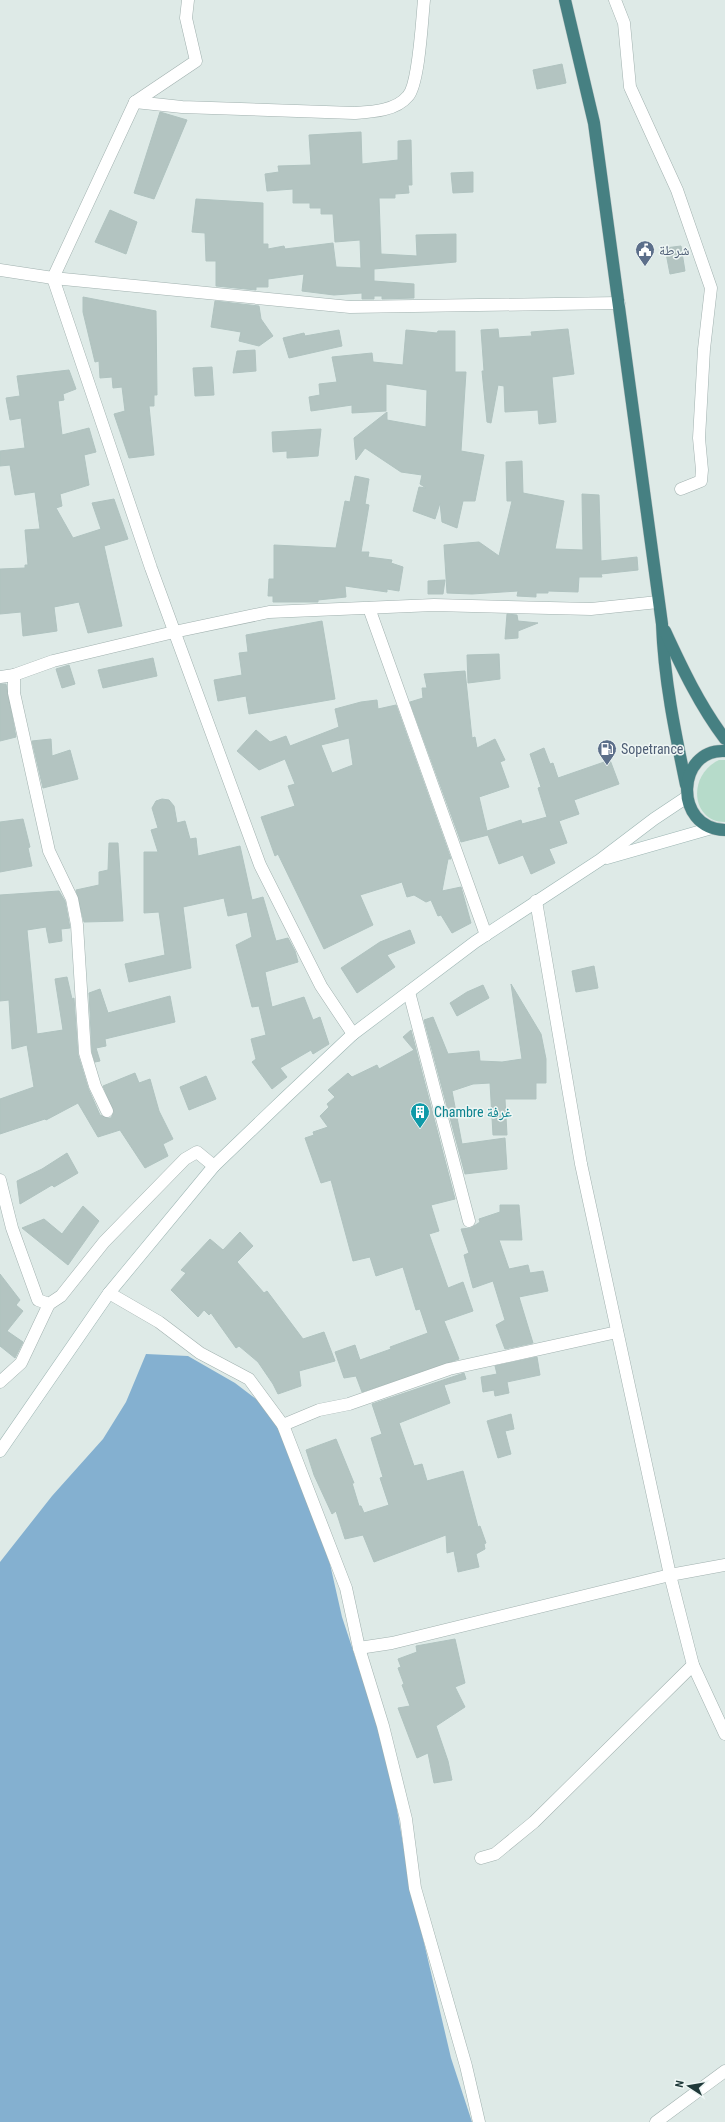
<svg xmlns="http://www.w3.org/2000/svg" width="725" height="2122" viewBox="0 0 725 2122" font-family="'Roboto Condensed','Noto Naskh Arabic',sans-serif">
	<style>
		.green { fill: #b6dbca }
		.water { fill: #84b0d0 }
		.building { fill: #b3c4c1; stroke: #b0c3c0; fill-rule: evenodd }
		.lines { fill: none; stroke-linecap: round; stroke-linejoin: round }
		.minor-casing { stroke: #a1b1af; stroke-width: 13 }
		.secondary-casing { stroke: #9db5b3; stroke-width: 13 }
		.trunk-casing { stroke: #bcc4c4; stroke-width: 13 }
		.minor { stroke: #fff; stroke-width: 12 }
		.secondary { stroke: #fff; stroke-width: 12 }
		.trunk { stroke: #468082; stroke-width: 12 }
		.labels { text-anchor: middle; stroke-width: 3; stroke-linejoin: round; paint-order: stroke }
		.service-label { font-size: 14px; fill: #4e5e75; stroke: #eef6f4; text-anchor: start }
		.culture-label { font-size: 14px; fill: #0d838f; stroke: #eef6f4; text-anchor: start }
	</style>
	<rect width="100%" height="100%" fill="#deeae7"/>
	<path class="green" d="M719 760H725V822C691 822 687 775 719 760Z"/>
	<polygon class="water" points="146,1354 188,1356 235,1383 268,1408 287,1445 330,1564 342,1617 375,1717 393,1787 410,1883 451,2058 472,2122 0,2122 0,1562 52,1496 103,1439 126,1402"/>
	<g class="building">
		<polygon points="562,64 566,83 537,89 533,70"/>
		<polygon points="160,112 187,120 154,199 134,193"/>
		<polygon points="361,132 362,164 398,160 398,141 411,140 412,185 408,185 409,193 395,194 395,198 379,198 381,254 417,256 416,235 456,234 456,262 374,269 374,281 414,284 414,298 382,299 382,296 374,296 374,299 362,299 362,293 334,295 302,291 304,274 268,279 268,287 256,287 256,290 216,286 216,261 206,261 205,233 192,232 196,199 263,203 263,244 268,244 268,249 284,246 285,249 333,243 336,267 361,268 360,240 335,242 333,214 321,214 321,208 310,208 310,203 293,203 293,189 267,191 265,174 279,172 278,166 311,165 309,135"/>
		<polygon points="473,172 473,192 453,193 451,173"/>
		<polygon points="110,210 137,222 126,254 95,242"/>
		<polygon points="681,246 685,271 670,274 665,248"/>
		<polygon points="83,297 156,311 157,395 154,395 154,406 149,406 154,455 129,458 114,414 125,411 122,387 113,388 112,377 100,378 99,361 95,362 83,312"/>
		<polygon points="215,301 259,306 261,319 273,336 259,346 239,341 241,332 211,327"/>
		<polygon points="498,329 499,338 532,336 531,332 568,329 574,374 552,377 556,422 539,424 538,410 505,412 504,386 498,385 491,423 487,422 482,371 484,371 481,330"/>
		<polygon points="339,330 342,346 289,358 283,338 304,333 305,336"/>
		<polygon points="406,330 437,333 438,331 455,331 455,372 466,372 461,451 484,455 475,501 463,501 457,528 442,522 440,503 435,519 413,511 419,487 426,488 420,484 422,475 401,472 365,448 356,460 354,438 387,412 387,420 426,427 427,390 386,384 386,411 352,413 352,405 311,411 309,397 320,395 319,384 337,382 332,357 372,353 373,362 403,365"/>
		<polygon points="255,350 256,371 233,373 237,351"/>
		<polygon points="212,367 214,395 195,396 193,368"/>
		<polygon points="69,370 76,389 63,394 64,400 58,401 62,435 89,428 96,452 84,455 89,485 60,494 62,506 56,508 73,538 101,529 92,503 114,499 128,539 104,546 122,626 88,633 79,602 54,607 57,631 23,636 21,612 0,614 0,569 25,568 25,565 28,565 25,530 40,529 35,492 15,495 10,465 0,466 0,451 25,448 21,418 10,420 6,398 20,396 17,376"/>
		<polygon points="321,429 318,456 287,458 287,451 273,452 272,432"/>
		<polygon points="522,461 523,493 564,501 555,549 583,550 582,494 599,495 601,561 637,557 638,570 601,574 602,577 579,577 578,592 548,591 548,593 536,593 536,597 517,596 518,591 472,594 447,593 444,545 479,542 499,556 512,501 507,501 506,462"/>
		<polygon points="355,476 369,479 365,504 369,505 361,552 369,552 368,557 392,560 391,563 403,567 399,591 387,589 387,592 345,586 346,597 318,600 318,602 273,602 273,596 268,596 269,579 274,579 274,545 336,548 345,501 350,502"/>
		<polygon points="445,580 443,594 428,594 428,581"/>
		<polygon points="507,614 517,615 518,621 538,623 518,631 518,638 505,639"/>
		<polygon points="322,621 335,699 249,714 246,696 218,701 214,680 242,675 239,653 248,652 246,635"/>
		<polygon points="499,654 500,679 468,683 467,655"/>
		<polygon points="153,658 157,676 103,688 98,670"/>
		<polygon points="69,665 75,684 62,688 56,669"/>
		<polygon points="465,671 472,738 475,737 477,748 495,739 505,760 500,762 509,787 479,797 487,831 521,820 522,824 547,817 538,788 541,787 530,754 544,748 550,764 553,763 558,778 610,760 619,784 574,800 579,814 559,821 567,843 549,849 555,863 531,874 523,855 499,864 488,835 461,842 410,702 423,698 422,688 427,688 424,674"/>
		<polygon points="0,684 6,684 16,737 0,741"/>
		<path d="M377 700 378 709 396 705 451 859H448L442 891 461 887 471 923 452 933 441 915 438 916 431 900 426 902 414 895 407 897 402 882 360 895 373 925 324 949 278 854 275 856 261 817 295 806 288 786 295 784 285 759 259 770 237 751 256 730 270 742 286 736 290 746 339 727 335 709 361 702ZM349 738 353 765 332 773 321 745Z"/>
		<polygon points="51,739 52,756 70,750 78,779 43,788 32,741"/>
		<polygon points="162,799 169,800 174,806 177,823 185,821 190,839 196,838 198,856 240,846 252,900 263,897 276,941 288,938 295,951 298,962 265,972 272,1007 304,997 313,1020 320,1017 329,1044 313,1054 311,1050 280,1068 287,1077 272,1089 252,1062 256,1059 251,1039 266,1035 259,1006 252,1007 236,945 252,937 247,912 228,916 224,898 183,907 191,968 129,982 125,964 165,955 159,912 144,913 144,852 158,852 151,830 158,828 152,808 156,801"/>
		<polygon points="23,819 30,847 28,848 32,866 0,872 0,822"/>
		<polygon points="109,843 118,843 123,921 84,922 76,890 99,885 99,872 108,870"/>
		<polygon points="59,891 65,901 70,928 61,929 62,941 49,943 46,927 27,930 37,1034 63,1030 55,979 67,977 72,999 74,998 78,1055 88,1088 100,1115 107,1118 111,1118 114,1112 103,1086 135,1073 139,1083 150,1079 159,1111 173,1139 163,1144 168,1156 145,1168 120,1130 98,1137 78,1103 46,1120 45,1119 0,1134 0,1099 34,1087 27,1045 12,1049 9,1000 0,1001 0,895"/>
		<polygon points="410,930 415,943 387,955 395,967 357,993 341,968 380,942"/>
		<polygon points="594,966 598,988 576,992 572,971"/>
		<polygon points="511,984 541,1034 546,1059 546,1083 536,1083 536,1099 505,1099 507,1135 493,1135 490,1083 473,1084 452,1091 462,1144 505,1138 507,1169 465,1174 424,1020 433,1017 448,1054 479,1051 480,1061 502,1062 522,1059"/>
		<polygon points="483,985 489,998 457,1016 450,1003 467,992"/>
		<polygon points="100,989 108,1013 170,996 175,1022 105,1039 106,1046 96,1048 100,1061 95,1062 92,1052 89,993"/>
		<polygon points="411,1030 455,1199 431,1205 439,1231 429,1234 448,1288 463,1282 473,1311 444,1321 459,1359 362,1392 356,1376 344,1378 335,1352 355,1345 360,1360 391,1349 390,1347 428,1333 420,1309 416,1310 403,1267 376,1276 370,1257 353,1261 331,1180 321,1183 305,1138 314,1135 313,1132 328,1127 320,1116 329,1107 327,1104 335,1097 328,1090 348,1073 352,1077 377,1065 379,1069 414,1050 403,1037"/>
		<polygon points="206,1076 216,1099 189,1110 180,1087"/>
		<polygon points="67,1153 78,1173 54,1187 52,1185 20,1204 17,1181 42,1169"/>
		<polygon points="500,1205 519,1205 522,1240 499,1240 509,1269 528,1265 530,1273 543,1271 548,1291 519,1297 533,1343 505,1349 496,1325 505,1320 493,1281 473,1288 464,1255 469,1253 461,1229 471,1228 480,1222 479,1219 500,1212"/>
		<polygon points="83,1206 99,1221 68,1265 22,1228 44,1219 62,1234"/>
		<polygon points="240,1232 253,1246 237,1262 264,1293 267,1291 303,1339 324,1332 335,1361 299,1371 301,1386 278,1394 273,1384 258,1362 239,1346 236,1348 211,1313 209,1315 204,1310 198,1317 171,1290 186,1273 181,1270 210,1239 223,1250"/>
		<polygon points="0,1274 20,1300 16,1305 23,1311 7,1331 23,1342 15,1358 0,1346"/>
		<polygon points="537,1357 540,1375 507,1382 509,1393 495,1396 494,1390 483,1392 481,1377 497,1374 495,1366"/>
		<polygon points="464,1373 466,1379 444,1385 450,1403 399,1423 414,1466 422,1464 427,1481 463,1471 478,1527 480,1526 486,1543 484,1544 485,1549 476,1554 479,1567 458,1572 454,1551 447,1553 446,1535 374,1562 363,1535 345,1539 336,1511 332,1514 314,1475 306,1450 336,1439 354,1483 352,1483 359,1506 361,1506 364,1513 389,1505 380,1478 383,1477 371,1438 382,1434 372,1404"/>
		<polygon points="511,1414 514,1429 505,1431 511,1454 498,1458 487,1421"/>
		<polygon points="455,1639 465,1683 455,1687 465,1707 436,1726 448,1761 452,1780 434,1783 428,1753 417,1758 398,1708 410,1706 402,1685 404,1684 398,1668 401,1667 398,1659 417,1652 416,1646"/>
	</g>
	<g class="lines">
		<defs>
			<g id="minor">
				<polyline points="188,0 186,18 196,61 135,102 53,278 151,568 260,865 321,986 353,1034"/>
				<polyline points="615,0 624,23 630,87 677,190 711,288 704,349 699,438 702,470 701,481 681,489"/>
				<path d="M135 102 182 107 354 113C371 112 396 111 408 96 419 84 422 19 424 0"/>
				<polyline points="0,270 53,278 350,307 619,303"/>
				<polyline points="369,608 486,935"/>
				<polyline points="14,675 14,693 49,851 72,899 77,925 85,1053 95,1086 107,1111"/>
				<polyline points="0,677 14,675 53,661 174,632 269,612 434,605 591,609 658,602"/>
				<polyline points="536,901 581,1164 670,1575 693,1665 725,1734"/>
				<polyline points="409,992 469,1221"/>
				<polyline points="0,1180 12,1228 38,1300 49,1304 61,1296 104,1242 185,1159 197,1152 214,1166"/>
				<polyline points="109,1293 159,1322 200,1353 249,1379 283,1425 346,1588 359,1648 383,1726 406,1819 415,1888 466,2066 479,2122"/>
				<polyline points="0,1382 21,1363 49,1304"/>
				<polyline points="283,1425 319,1410 349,1404 449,1369 617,1332"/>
				<polyline points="359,1648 392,1643 670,1575 725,1565"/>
				<polyline points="481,1858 495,1854 534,1822 693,1665"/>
				<polyline points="656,2122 725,2071"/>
			</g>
			<g id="secondary">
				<polyline points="607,858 712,828"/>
				<polyline points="0,1451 109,1293 214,1166 286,1097 353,1034 475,942 600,860 654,819 687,797"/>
			</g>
			<g id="trunk">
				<path d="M565 0 594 123 662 624C664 679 675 732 686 785"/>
				<path d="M665 631C682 668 700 706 725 739"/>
				<path d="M725 751C677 748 672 828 725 830"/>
			</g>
		</defs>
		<use href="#minor" class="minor-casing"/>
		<use href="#secondary" class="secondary-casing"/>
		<use href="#trunk" class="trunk-casing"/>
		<use href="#minor" class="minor"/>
		<use href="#secondary" class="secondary"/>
		<use href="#trunk" class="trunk"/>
	</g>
	<defs>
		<symbol id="civic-pin" viewBox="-11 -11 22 30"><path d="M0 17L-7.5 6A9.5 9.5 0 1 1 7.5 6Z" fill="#5c6f8a" stroke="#eef6f4"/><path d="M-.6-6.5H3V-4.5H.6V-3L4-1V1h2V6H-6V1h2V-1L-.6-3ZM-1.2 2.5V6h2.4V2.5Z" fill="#fff"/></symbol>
		<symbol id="fuel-pin" viewBox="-11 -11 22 30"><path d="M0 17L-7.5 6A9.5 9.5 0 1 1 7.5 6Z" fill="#5c6f8a" stroke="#eef6f4"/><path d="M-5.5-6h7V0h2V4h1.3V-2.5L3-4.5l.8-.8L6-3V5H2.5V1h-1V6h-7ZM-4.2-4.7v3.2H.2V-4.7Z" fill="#fff"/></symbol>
		<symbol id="building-pin" viewBox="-11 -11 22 30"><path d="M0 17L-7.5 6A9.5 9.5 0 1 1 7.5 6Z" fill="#0f9aa8" stroke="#eef6f4"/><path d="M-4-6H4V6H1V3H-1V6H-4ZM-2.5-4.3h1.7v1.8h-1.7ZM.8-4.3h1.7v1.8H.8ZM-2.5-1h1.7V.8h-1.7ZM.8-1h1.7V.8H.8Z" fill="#fff"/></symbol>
	</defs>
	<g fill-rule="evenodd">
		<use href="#civic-pin" x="634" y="239" width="22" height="30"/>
		<use href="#fuel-pin" x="596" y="738" width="22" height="30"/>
		<use href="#building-pin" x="409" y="1101" width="22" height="30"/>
	</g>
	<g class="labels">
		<g class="service-label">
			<text x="659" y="255">شرطة</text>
			<text x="621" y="754">Sopetrance</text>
		</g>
		<g class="culture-label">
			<text x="434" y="1117">Chambre غرفة</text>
		</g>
	</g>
	<g transform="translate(689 2086) rotate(282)" stroke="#eef6f4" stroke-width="3" paint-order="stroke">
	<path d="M0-3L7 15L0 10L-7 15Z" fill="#1f3939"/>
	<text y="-6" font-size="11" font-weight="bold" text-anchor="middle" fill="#1f3939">N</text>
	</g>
</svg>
